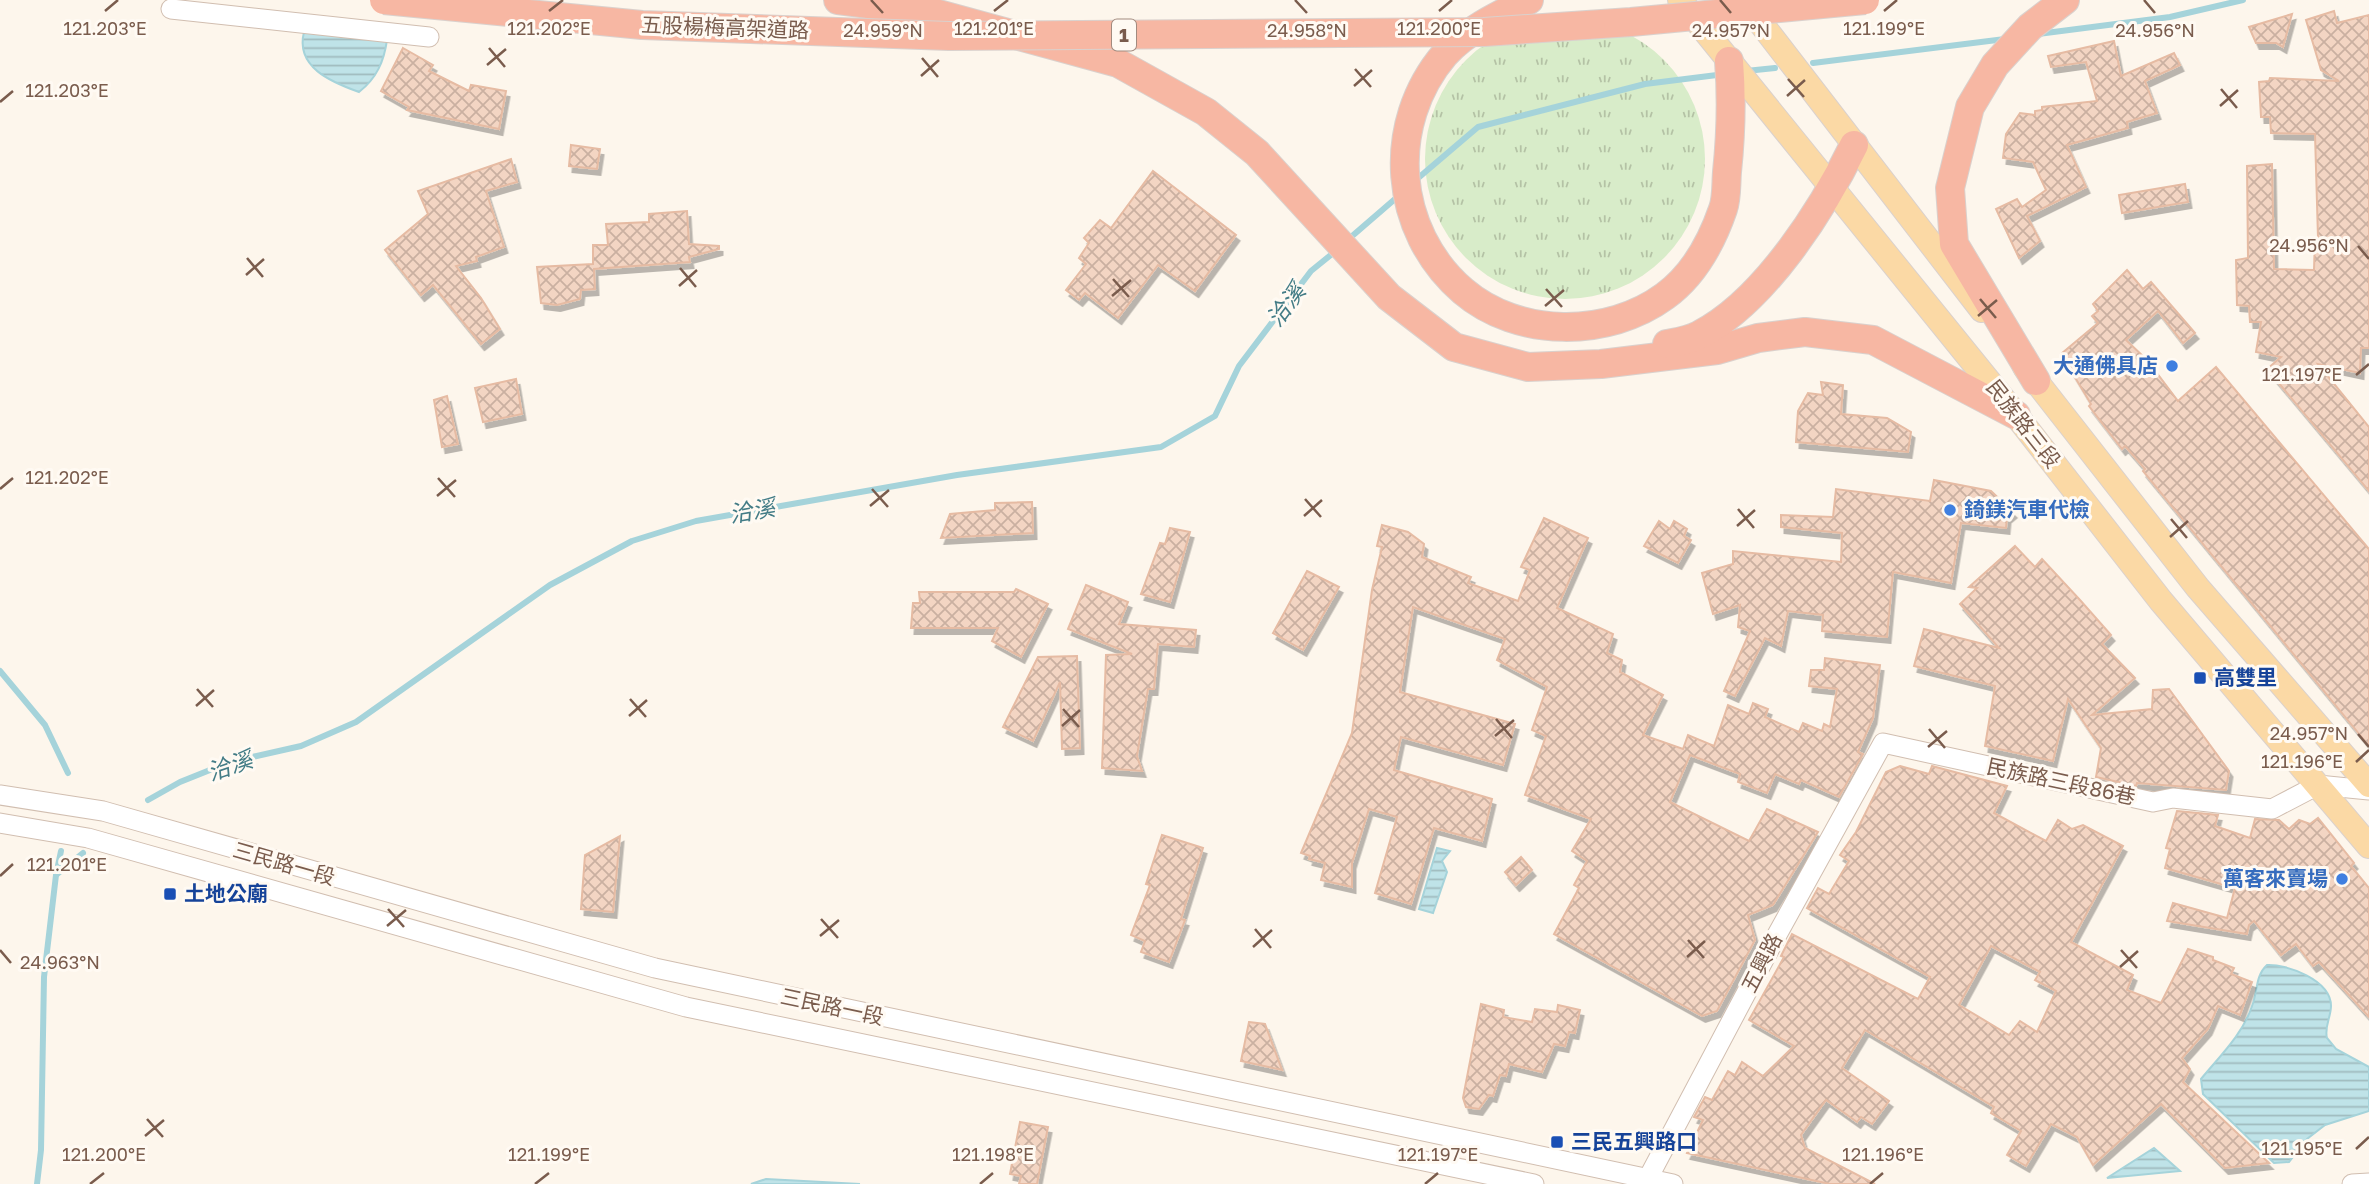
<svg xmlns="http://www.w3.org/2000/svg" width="2369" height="1184" viewBox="0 0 2369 1184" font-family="'Golos Text','Noto Sans TC',sans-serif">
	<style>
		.grass { fill: url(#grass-tufts) }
		.water { fill: url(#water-rules); stroke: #a5d3da; stroke-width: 2 }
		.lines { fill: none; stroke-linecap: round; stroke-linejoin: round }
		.stream { stroke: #a5d3da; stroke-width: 6 }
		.building { fill: url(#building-cross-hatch); stroke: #e6bba3; stroke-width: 2; fill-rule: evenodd; filter: url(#shadow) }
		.minor-casing { stroke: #d1beb0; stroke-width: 21 }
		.major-casing { stroke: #dad1cd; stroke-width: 26 }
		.highway-casing { stroke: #dad1cd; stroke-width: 30 }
		.minor { stroke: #fff; stroke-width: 19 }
		.major { stroke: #fbd9a5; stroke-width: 24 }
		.highway { stroke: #f7b7a3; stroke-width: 28 }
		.highway-bridge-casing { stroke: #dad1cd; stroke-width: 30; stroke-linecap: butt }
		.highway-bridge { stroke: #f7b7a3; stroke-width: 28 }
		.ticks { fill: none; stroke: #7a5c4d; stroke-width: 2.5 }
		.shop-dot { fill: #3f7fe0; stroke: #fffaf3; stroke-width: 2.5 }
		.transit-dot { fill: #1a4fb4; stroke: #fffaf3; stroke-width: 2.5 }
		.labels { text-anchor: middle; stroke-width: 6; stroke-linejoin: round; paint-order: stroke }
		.shield { fill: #fffaf3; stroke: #a28b7f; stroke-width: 2 }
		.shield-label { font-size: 19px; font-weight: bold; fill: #7a5c4d }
		.street-label { font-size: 21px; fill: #7a5c4d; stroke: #fffaf3 }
		.shop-label { font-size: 21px; font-weight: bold; fill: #366cbe; stroke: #fffaf3; text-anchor: end }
		.transit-label { font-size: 21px; font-weight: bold; fill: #164399; stroke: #fffaf3; text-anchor: start }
		.water-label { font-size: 23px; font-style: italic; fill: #437c86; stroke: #fffaf3 }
		.ticks-label { font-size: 18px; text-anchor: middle; fill: #7a5c4d; stroke: #fffaf3; stroke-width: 6; stroke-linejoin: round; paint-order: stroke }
	</style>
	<defs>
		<pattern id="grass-tufts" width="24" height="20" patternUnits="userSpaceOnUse" patternTransform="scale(1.75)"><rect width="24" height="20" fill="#d8ecc9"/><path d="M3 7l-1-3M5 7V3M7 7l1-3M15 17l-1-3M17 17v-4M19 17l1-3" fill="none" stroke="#b4c2a5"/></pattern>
		<pattern id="water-rules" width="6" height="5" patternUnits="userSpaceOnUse" patternTransform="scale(1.75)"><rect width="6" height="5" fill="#bfe3e8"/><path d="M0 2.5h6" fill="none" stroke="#a0bbbe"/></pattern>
		<pattern id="building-cross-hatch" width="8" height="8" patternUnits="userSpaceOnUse" patternTransform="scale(1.75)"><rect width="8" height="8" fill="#f3d5c3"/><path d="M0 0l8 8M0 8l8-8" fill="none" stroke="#cab0a1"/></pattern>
		<filter id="shadow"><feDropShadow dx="3.5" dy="6" stdDeviation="0" flood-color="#0004"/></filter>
	</defs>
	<rect width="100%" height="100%" fill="#fdf6ec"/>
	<circle class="grass" cx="1565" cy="159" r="140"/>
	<g class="water">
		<path d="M304 32 387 40C384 61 377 78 359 92 331 82 295 67 304 32Z"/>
		<polygon points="1437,848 1450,851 1442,861 1447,872 1433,913 1419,909"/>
		<path d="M2267 965C2287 964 2331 980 2331 1006 2331 1017 2324 1027 2327 1038L2336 1049 2369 1067V1111L2325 1125 2307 1139 2289 1162 2274 1163 2203 1094 2201 1079C2219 1057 2243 1034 2252 1006 2258 991 2255 976 2267 965Z"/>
		<polygon points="2154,1148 2180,1171 2107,1178"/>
		<polygon points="766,1179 860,1184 751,1184"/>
	</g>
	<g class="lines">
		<g class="stream">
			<polyline points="2038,34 2170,17 2243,0"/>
			<polyline points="1813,63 2005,39"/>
			<polyline points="1746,71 1775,68"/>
			<polyline points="1417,179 1478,127 1645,84 1717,75"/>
			<polyline points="1351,237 1395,199"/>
			<polyline points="0,671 45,725 68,773"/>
			<polyline points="148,800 180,782 230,762 301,746 356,722 550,585 632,541 696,521 957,475 1161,447 1215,416 1239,366 1311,271 1332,254"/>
			<polyline points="56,875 61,851"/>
			<polyline points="37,1184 41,1150 44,977 56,875 83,853"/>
		</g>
	</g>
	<g class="building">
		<polygon points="2334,11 2337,23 2369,15 2369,348 2361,348 2360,373 2318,364 2369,427 2369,491 2267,369 2281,357 2256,352 2261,322 2250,322 2249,306 2237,305 2236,260 2248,258 2247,166 2272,164 2274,269 2314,270 2315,238 2318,238 2315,134 2271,133 2270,117 2261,117 2259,82 2269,81 2270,78 2339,81 2321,70 2306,20"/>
		<polygon points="2292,14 2283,47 2276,43 2256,43 2249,27"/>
		<polygon points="2114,41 2121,76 2174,53 2180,65 2145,81 2157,113 2127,122 2128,128 2067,145 2086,187 2027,216 2040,241 2019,258 1996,209 2017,199 2022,207 2046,190 2033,162 2003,158 2006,134 2020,113 2035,115 2035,111 2042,110 2042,107 2097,101 2086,62 2051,67 2048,56"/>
		<polygon points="403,48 433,65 429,71 469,91 471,85 506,91 499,129 407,110 409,107 381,91"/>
		<polygon points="571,145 600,149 597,169 569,166"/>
		<polygon points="511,159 517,182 486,191 504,247 476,257 477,261 456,266 481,298 500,329 481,344 433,285 421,295 385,250 428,214 418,191"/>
		<polygon points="1153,171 1236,235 1195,291 1158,265 1118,318 1085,293 1079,300 1066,290 1086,264 1079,258 1089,243 1084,238 1100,220 1111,228"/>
		<polygon points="2185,184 2188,202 2122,213 2119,195"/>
		<polygon points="687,211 689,244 719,246 719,249 689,257 690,262 594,269 595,289 581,290 580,299 557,305 541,303 537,267 593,264 593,245 608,245 606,224 649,222 649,214"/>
		<polygon points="2127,270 2143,289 2151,282 2195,333 2183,343 2158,311 2126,340 2147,360 2178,401 2216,367 2369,549 2369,746 2143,471 2145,469 2125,446 2122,449 2089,406 2091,404 2061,354 2098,323 2092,316 2098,311 2093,304"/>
		<polygon points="516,379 522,414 483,422 475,388"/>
		<polygon points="1821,382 1843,385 1841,414 1887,418 1911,432 1908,452 1796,442 1798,411 1808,393 1823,395"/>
		<polygon points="447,396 458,444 442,447 434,400"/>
		<polygon points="1934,480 1991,491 2013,512 2007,517 2006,528 1961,523 1951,583 1893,572 1887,637 1822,631 1823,615 1788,611 1781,646 1765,638 1735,696 1724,691 1750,631 1738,627 1740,605 1713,614 1702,573 1733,564 1733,551 1841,562 1842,533 1781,527 1781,515 1833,517 1836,489 1930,501"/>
		<polygon points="1032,502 1033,533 941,538 950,514 995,510 995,503"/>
		<polygon points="1544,518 1588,538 1557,608 1613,634 1607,653 1622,660 1620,672 1663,695 1643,735 1683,749 1688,735 1714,746 1728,705 1749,714 1753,703 1768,709 1765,717 1799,732 1803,723 1822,731 1824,724 1830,727 1837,689 1809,686 1811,670 1824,670 1825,658 1880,665 1873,718 1858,752 1863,754 1839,797 1801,780 1799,784 1775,774 1767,793 1738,782 1740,774 1690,755 1670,802 1749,841 1767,809 1818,832 1773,905 1748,915 1755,940 1717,1011 1702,1016 1554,934 1579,888 1574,885 1587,861 1572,851 1591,819 1525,795 1546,736 1532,730 1547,687 1497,660 1505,639 1413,607 1400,692 1515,724 1503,765 1401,737 1394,770 1492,799 1482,841 1434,828 1411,904 1375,893 1397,817 1369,809 1352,863 1352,887 1321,880 1325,863 1309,859 1310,856 1301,853 1352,733 1372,590 1382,547 1377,546 1382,525 1408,532 1424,544 1422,557 1471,577 1468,583 1518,601 1530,570 1521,567"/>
		<polygon points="1659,521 1670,529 1674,521 1687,529 1684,536 1691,540 1678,563 1644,546"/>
		<polygon points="1170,528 1190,532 1170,602 1141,594 1160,543 1165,544"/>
		<polygon points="2015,546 2035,567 2042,559 2080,600 2111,635 2102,644 2135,678 2092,715 2152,709 2153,690 2169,689 2229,771 2226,790 2137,783 2136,786 2096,777 2101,748 2068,699 2053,761 1985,746 1995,686 1914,666 1924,629 1999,648 1960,604 1977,588 1969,587"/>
		<polygon points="1307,571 1339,587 1303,650 1273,633"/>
		<polygon points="1086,585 1128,602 1119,624 1196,630 1194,647 1158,644 1154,689 1148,689 1137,756 1142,771 1102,768 1106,655 1132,654 1068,629"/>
		<polygon points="1016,589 1048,604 1021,657 992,641 998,628 911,628 913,603 920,603 919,592 1014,592"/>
		<polygon points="1077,656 1080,748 1062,749 1060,682 1033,741 1003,727 1038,657"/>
		<path d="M1900 766 1929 774 1932 766 2007 786 1994 813 2046 841 2058 820 2072 829 2083 825 2123 846 2071 942 2133 975 2127 990 2161 1003 2188 949 2213 957V960L2234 968 2231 974 2252 982 2240 1015 2218 1006 2208 1029 2182 1058 2190 1069 2183 1082 2269 1163 2225 1168 2161 1104 2093 1165 2077 1137 2051 1124 2026 1166 2007 1155 2021 1131 1991 1113 1994 1107 1865 1030 1842 1068 1889 1101 1872 1124 1861 1117 1857 1122 1826 1100 1801 1135 1805 1148 1875 1184H1830L1687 1153 1703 1120 1694 1117 1705 1097 1712 1100 1728 1071 1735 1075 1742 1062 1763 1076 1794 1046 1749 1020 1784 957 1781 956 1792 934 1918 999 1930 977 1807 908 1818 888 1829 894 1849 861 1840 855 1856 832 1886 772ZM1991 946 2040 972 2035 980 2056 991 2037 1032 2020 1021 2009 1035 1959 1005Z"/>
		<polygon points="2177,811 2218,815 2215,826 2250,838 2255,819 2279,820 2289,829 2299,820 2310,824 2318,818 2354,863 2351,866 2369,888 2369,1017 2319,962 2313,966 2296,944 2281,955 2254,921 2249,925 2247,934 2167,921 2173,903 2227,918 2235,888 2165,868 2170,849 2166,848"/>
		<polygon points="1162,835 1203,848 1181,919 1185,920 1169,962 1141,952 1145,941 1131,935 1150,885 1146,884"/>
		<polygon points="620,836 613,912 581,909 585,855"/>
		<polygon points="1521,857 1532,870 1516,885 1505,872"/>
		<polygon points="1481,1004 1504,1010 1503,1017 1532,1022 1535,1009 1557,1012 1558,1005 1580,1010 1575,1033 1569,1032 1565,1046 1554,1044 1542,1072 1509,1064 1506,1076 1500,1075 1493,1096 1489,1095 1479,1109 1466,1107 1463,1098"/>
		<polygon points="1249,1022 1265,1024 1282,1070 1241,1061"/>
		<polygon points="1020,1122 1048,1127 1037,1184 1019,1184 1021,1176 1010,1174"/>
	</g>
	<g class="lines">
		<defs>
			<g id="minor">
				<polyline points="171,9 429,37"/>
				<polyline points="0,795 103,811 655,968 1673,1184"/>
				<polyline points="0,823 88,838 686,1007 1534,1184"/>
				<polyline points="1645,1184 1778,933 1883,743 2153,802 2173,798 2272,809 2318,785 2369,790"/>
				<polyline points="2352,1184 2369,1183"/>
			</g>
			<g id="major">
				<polyline points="1680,0 2016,415 2161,601 2369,846"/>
				<polyline points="1743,0 1982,310"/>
				<polyline points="2025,367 2198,588 2369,785"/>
			</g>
			<g id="highway">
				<polyline points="838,0 931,12 1118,63 1206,112 1257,153 1389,297 1454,347 1528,367 1601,364 1717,350 1758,338 1805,332 1873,340 2016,415"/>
				<path d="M1529 0C1501 14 1467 30 1445 54 1385 124 1393 231 1463 291 1518 338 1608 338 1665 296 1694 275 1712 241 1723 209 1727 198 1726 184 1727 172 1731 134 1732 99 1729 61"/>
				<path d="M1667 344C1677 342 1690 340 1699 335 1764 302 1823 209 1854 145"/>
				<polyline points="2036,381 1954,244 1950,188 1970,107 1995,65 2030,27 2065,0"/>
			</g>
		</defs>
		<use href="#minor" class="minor-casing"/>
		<use href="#major" class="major-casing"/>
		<use href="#highway" class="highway-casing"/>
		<use href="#minor" class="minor"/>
		<use href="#major" class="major"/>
		<use href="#highway" class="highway"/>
		<defs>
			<polyline id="highway-bridge" points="384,0 642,25 949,36 1484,32 1631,22 1865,0"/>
		</defs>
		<use href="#highway-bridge" class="highway-bridge-casing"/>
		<use href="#highway-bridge" class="highway-bridge"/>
	</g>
	<path class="ticks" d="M871 0 883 13M1295 0 1307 13M1720 0 1731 13M2144 0 2155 13M105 11 118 0M549 11 563 0M994 11 1008 0M1439 11 1452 0M1884 11 1897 0M489 48 505 67M922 58 938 77M487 65 506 49M1355 69 1371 87M921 76 939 60M1788 79 1804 97M1354 86 1372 70M2221 89 2237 108M1787 96 1805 80M0 102 13 91M2220 106 2238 90M2358 246 2369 259M247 258 263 277M680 268 696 287M246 275 264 259M1113 279 1129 297M679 286 697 270M1546 289 1562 307M1112 296 1131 280M1980 299 1996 318M1545 306 1564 290M1978 316 1997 300M2356 375 2369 364M438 478 455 497M0 489 13 478M872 489 888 507M437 496 456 480M1305 499 1321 517M870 506 889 490M1738 509 1754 528M1304 516 1322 500M2171 519 2187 538M1737 526 1755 510M2170 537 2188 521M197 689 213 707M630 699 646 717M196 706 214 690M1063 709 1079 727M629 716 647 700M1496 719 1512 738M1062 726 1080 710M1929 729 1945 748M2358 734 2369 747M1495 736 1514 720M1928 747 1947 731M2356 762 2369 750M0 876 13 864M388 909 404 927M821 919 838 938M387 926 406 910M1255 929 1271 948M820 936 839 920M1688 940 1704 958M1253 947 1272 930M0 950 11 963M2121 950 2137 968M1687 957 1705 941M2120 967 2138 951M147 1119 163 1137M145 1136 164 1120M2356 1149 2369 1137M90 1184 104 1173M535 1184 549 1173M980 1184 993 1173M1425 1184 1438 1173M1870 1184 1883 1173"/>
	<g class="shop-dot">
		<circle cx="2172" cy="366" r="7"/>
		<circle cx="1950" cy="510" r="7"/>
		<circle cx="2342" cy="879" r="7"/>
	</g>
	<g class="transit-dot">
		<rect x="2193" y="671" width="14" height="14" rx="3.5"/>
		<rect x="163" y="887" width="14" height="14" rx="3.5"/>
		<rect x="1550" y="1135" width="14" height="14" rx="3.5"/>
	</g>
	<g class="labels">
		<rect class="shield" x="1112" y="19.5" width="24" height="31" rx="5"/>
		<g class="shield-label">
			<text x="1124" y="42">1</text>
		</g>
		<g class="street-label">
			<text transform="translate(725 28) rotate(2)" y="7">五股楊梅高架道路</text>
			<text transform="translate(2023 424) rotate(52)" y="7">民族路三段</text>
			<text transform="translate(2061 782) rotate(12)" y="7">民族路三段86巷</text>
			<text transform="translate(284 864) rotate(16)" y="7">三民路一段</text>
			<text transform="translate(1762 963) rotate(-63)" y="7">五興路</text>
			<text transform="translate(832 1007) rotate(12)" y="7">三民路一段</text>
		</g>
		<g class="shop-label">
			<text x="2158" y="373">大通佛具店</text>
			<text x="1964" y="517" text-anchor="start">錡鎂汽車代檢</text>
			<text x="2328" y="886">萬客來賣場</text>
		</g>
		<g class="transit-label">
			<text x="2214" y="685">高雙里</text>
			<text x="184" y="901">土地公廟</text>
			<text x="1571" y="1149">三民五興路口</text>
		</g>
		<g class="water-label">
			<text transform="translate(1286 305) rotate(-53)" y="8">洽溪</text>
			<text transform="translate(752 511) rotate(-10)" y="8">洽溪</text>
			<text transform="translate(230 766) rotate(-19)" y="8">洽溪</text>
		</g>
	</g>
	<g class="ticks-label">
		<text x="105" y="35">121.203°E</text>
		<text x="549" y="35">121.202°E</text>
		<text x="994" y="35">121.201°E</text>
		<text x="1439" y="35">121.200°E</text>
		<text x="1884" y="35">121.199°E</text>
		<text x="883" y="37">24.959°N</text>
		<text x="1307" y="37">24.958°N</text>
		<text x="1731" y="37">24.957°N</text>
		<text x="2155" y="37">24.956°N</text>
		<text x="67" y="97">121.203°E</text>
		<text x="2309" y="252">24.956°N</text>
		<text x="2302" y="381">121.197°E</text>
		<text x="67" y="484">121.202°E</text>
		<text x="2309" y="740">24.957°N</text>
		<text x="2302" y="768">121.196°E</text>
		<text x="67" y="871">121.201°E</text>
		<text x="60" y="969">24.963°N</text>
		<text x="2302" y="1155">121.195°E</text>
		<text x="104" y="1161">121.200°E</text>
		<text x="549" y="1161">121.199°E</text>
		<text x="993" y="1161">121.198°E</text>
		<text x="1438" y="1161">121.197°E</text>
		<text x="1883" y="1161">121.196°E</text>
	</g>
</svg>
